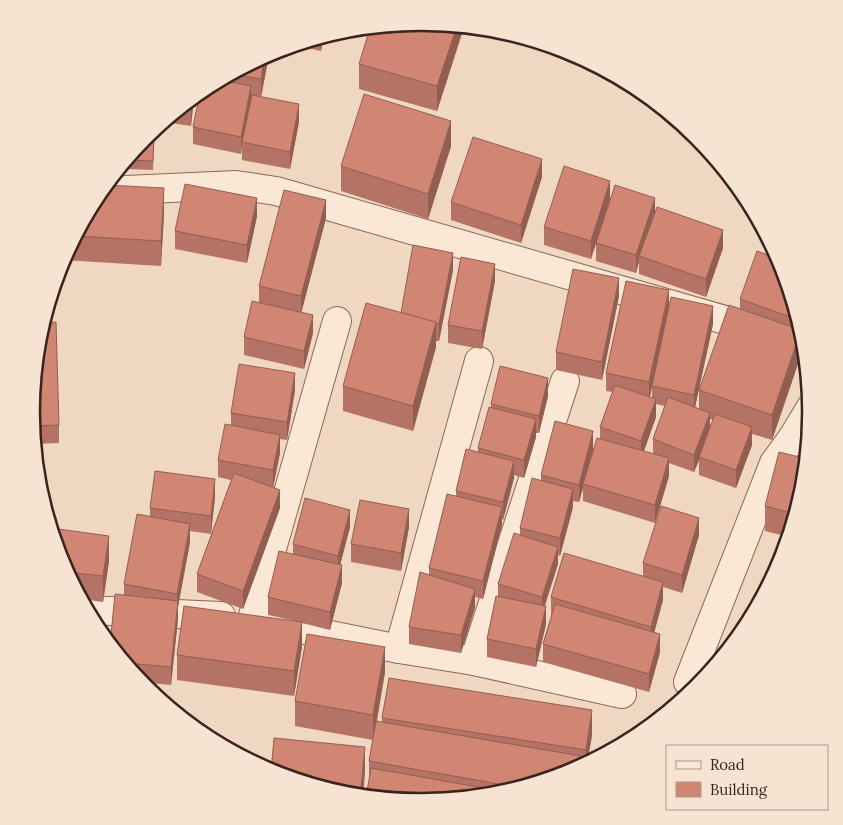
<svg xmlns="http://www.w3.org/2000/svg" width="843" height="825" viewBox="0 0 843 825" font-family="Lora,serif">
	<style>
		.lines { fill: none; stroke-linecap: round; stroke-linejoin: round }
		.minor-casing { stroke: #8b6757; stroke-width: 30 }
		.minor { stroke: #fbe7d5; stroke-width: 28 }
		.wall { fill: #b47364; fill-rule: evenodd }
		.shaded-wall { fill: #925e51 }
		.building { fill: #d18674; stroke: #925e51 }
		.rim { fill: none; stroke: #3a241d; stroke-width: 2.5 }
	</style>
	<rect width="100%" height="100%" fill="#f0d7c1"/>
	<g class="lines">
		<defs>
			<g id="minor">
				<polyline points="126,190 236,185 276,191 805,343"/>
				<polyline points="808,445 793,437 811,407"/>
				<polyline points="87,610 221,616"/>
				<polyline points="252,619 337,321"/>
				<polyline points="266,622 399,649 474,661 622,694"/>
				<polyline points="399,649 479,361"/>
				<polyline points="474,661 565,381"/>
				<polyline points="688,682 774,463 793,437"/>
			</g>
		</defs>
		<use href="#minor" class="minor-casing"/>
		<use href="#minor" class="minor"/>
	</g>
	<g class="wall">
		<polygon points="464,27 437,111 359,89 359,64"/>
		<polygon points="324,36 321,51 294,45"/>
		<polygon points="269,54 261,97 299,122 290,169 242,160 242,146 241,154 193,144 193,127 205,88"/>
		<polygon points="194,97 191,126 164,122"/>
		<polygon points="155,129 153,170 128,169 128,159"/>
		<polygon points="451,146 428,219 341,191 341,166"/>
		<polygon points="542,177 521,243 451,220 451,202"/>
		<polygon points="97,196 164,213 161,266 63,260"/>
		<polygon points="610,199 591,259 544,245 544,227"/>
		<polygon points="655,214 723,248 706,297 639,274 639,261 636,273 596,261 596,243"/>
		<polygon points="257,216 247,263 175,249 175,231"/>
		<polygon points="326,218 301,313 313,333 304,369 244,355 244,337 259,303 259,286"/>
		<path d="M782 264 804 340 801 338V355L772 440 752 434V445L736 488 699 475V460L694 472 669 463V476L655 523 583 501V488L579 502 573 501V507L560 556 558 555V564L544 606 546 624 536 667 487 657V639L498 596V584L520 535V528L541 480V475L593 449 600 439V427L613 392 606 391V373L669 307 713 324 695 407 699 409V390L740 309V299ZM661 344 652 386V398L650 397ZM656 404 665 406 653 439V454L644 451 656 417ZM710 419 713 420 710 427Z"/>
		<polygon points="453,270 439,341 436,341 436,347 413,431 343,411 343,386 401,313"/>
		<polygon points="495,281 482,349 448,343 448,325"/>
		<polygon points="619,296 602,380 556,370 556,352"/>
		<polygon points="295,390 287,440 280,439 280,453 273,487 280,508 243,609 197,592 197,574 231,480 218,477 218,460 231,426 231,413"/>
		<polygon points="548,396 539,433 536,433 536,437 524,478 514,475 514,478 503,520 502,519 502,525 483,599 475,597 475,607 461,653 409,644 409,627 429,575 429,568 456,496 456,491 478,452 478,448 491,408 491,404"/>
		<polygon points="32,412 59,425 59,443 35,444"/>
		<polygon points="804,489 789,537 765,531 765,506"/>
		<polygon points="215,497 211,534 190,531 190,542 178,607 178,619 171,685 140,682 110,645 124,595 124,584 150,517 150,508"/>
		<polygon points="350,527 340,565 342,583 330,630 302,623 302,647 294,696 177,680 177,655 291,620 268,615 268,597 293,554 293,544"/>
		<polygon points="409,527 401,571 351,562 351,544"/>
		<polygon points="699,535 682,593 663,587 663,600 654,633 660,652 649,692 543,662 543,644 552,615 551,615 551,597 643,577 643,563"/>
		<polygon points="61,561 109,561 103,602 81,599"/>
		<polygon points="385,672 377,721 382,722 382,718 592,735 587,764 570,773 497,795 369,779 369,761 373,740 295,726 295,701"/>
	</g>
	<g class="shaded-wall">
		<polygon points="457,26 464,27 437,111 437,86"/>
		<polygon points="324,36 321,51 321,37"/>
		<polygon points="269,54 269,56 261,97 261,79 265,56"/>
		<polygon points="251,86 251,104 242,142 241,154 241,137"/>
		<polygon points="194,97 191,126 191,108 192,99"/>
		<polygon points="299,104 299,122 290,169 290,152"/>
		<polygon points="451,121 451,146 428,219 428,194"/>
		<polygon points="542,159 542,177 521,243 521,225"/>
		<polygon points="610,181 610,199 591,259 591,241"/>
		<polygon points="164,188 164,213 161,266 161,241"/>
		<polygon points="257,198 257,216 247,263 247,245"/>
		<polygon points="655,198 655,215 639,256 639,261 636,273 636,255"/>
		<polygon points="326,200 326,218 301,314 301,296"/>
		<polygon points="723,230 723,248 706,297 706,279"/>
		<polygon points="453,253 453,270 439,341 439,324"/>
		<polygon points="495,264 495,281 482,349 482,331"/>
		<polygon points="619,278 619,296 602,380 602,362"/>
		<polygon points="669,290 669,308 649,400 649,382"/>
		<polygon points="713,306 713,324 694,412 694,395"/>
		<polygon points="313,315 313,333 304,369 304,351"/>
		<polygon points="436,322 436,347 413,431 413,406"/>
		<polygon points="801,330 801,355 772,440 772,415"/>
		<polygon points="295,373 295,390 287,440 287,422"/>
		<polygon points="548,378 548,396 539,433 539,416"/>
		<polygon points="656,399 656,417 641,459 641,441"/>
		<polygon points="710,413 710,431 699,457 699,460 694,472 694,455"/>
		<polygon points="536,419 536,437 524,478 524,460"/>
		<polygon points="752,427 752,445 736,488 736,470"/>
		<polygon points="593,431 593,449 583,484 583,488 579,502 579,485"/>
		<polygon points="280,435 280,453 273,488 273,470"/>
		<polygon points="669,458 669,476 655,523 655,505"/>
		<polygon points="514,461 514,478 503,520 503,502"/>
		<polygon points="215,479 215,497 211,534 211,516"/>
		<polygon points="573,489 573,507 560,556 560,538"/>
		<polygon points="280,490 280,508 243,609 243,591"/>
		<polygon points="502,507 502,525 483,599 483,581"/>
		<polygon points="409,509 409,527 401,571 401,553"/>
		<polygon points="350,510 350,527 338,573 338,556"/>
		<polygon points="699,518 699,535 682,593 682,575"/>
		<polygon points="190,524 190,542 178,607 178,619 171,685 171,667 177,610 177,594"/>
		<polygon points="109,536 109,561 103,602 103,576"/>
		<polygon points="558,547 558,564 542,615 542,597"/>
		<polygon points="342,565 342,583 330,630 330,612"/>
		<polygon points="663,582 663,600 651,644 651,627"/>
		<polygon points="475,589 475,607 461,653 461,635"/>
		<polygon points="546,606 546,624 536,667 536,649"/>
		<polygon points="302,622 302,647 294,696 294,671"/>
		<polygon points="660,634 660,652 649,692 649,674"/>
		<polygon points="385,647 385,672 373,740 373,715"/>
		<polygon points="592,710 592,735 587,764 586,765 586,750"/>
		<polygon points="365,747 365,772 363,797 360,796"/>
		<polygon points="581,756 581,767 579,768"/>
	</g>
	<g class="building">
		<polygon points="422,22 457,26 437,86 359,64 370,28"/>
		<polygon points="265,56 261,79 232,74"/>
		<polygon points="220,80 251,86 241,137 193,127 200,92 205,88"/>
		<polygon points="364,94 451,121 428,194 341,166"/>
		<polygon points="252,95 299,104 290,152 242,142"/>
		<polygon points="192,99 191,108 182,107"/>
		<polygon points="154,130 153,161 128,160 128,159 146,137"/>
		<polygon points="473,137 542,159 521,225 451,202"/>
		<polygon points="564,166 610,181 591,241 544,227"/>
		<polygon points="185,184 257,198 247,245 175,231"/>
		<polygon points="106,185 164,188 161,241 76,236 97,196"/>
		<polygon points="615,185 655,198 636,255 596,243"/>
		<polygon points="284,190 326,200 301,296 259,286"/>
		<polygon points="657,207 723,230 706,279 639,256"/>
		<polygon points="413,245 453,253 439,324 401,313"/>
		<polygon points="757,251 779,259 782,264 799,320 740,299"/>
		<polygon points="461,257 495,264 482,331 448,325"/>
		<polygon points="573,269 619,278 602,362 556,352"/>
		<polygon points="626,281 669,290 649,382 606,373"/>
		<polygon points="671,297 713,306 694,395 652,386"/>
		<polygon points="252,301 313,315 304,351 244,337"/>
		<polygon points="366,303 436,322 413,406 343,386"/>
		<polygon points="729,305 801,330 772,415 699,390"/>
		<polygon points="56,322 59,425 33,426 32,412 39,336 43,323"/>
		<polygon points="239,364 295,373 287,422 231,413"/>
		<polygon points="500,366 548,378 539,416 491,404"/>
		<polygon points="615,385 656,399 641,441 600,427"/>
		<polygon points="668,397 710,413 694,455 653,439"/>
		<polygon points="489,407 536,419 524,460 478,448"/>
		<polygon points="715,414 752,427 736,470 699,457"/>
		<polygon points="555,421 593,431 579,485 541,475"/>
		<polygon points="225,424 280,435 273,470 218,460"/>
		<polygon points="597,438 669,458 655,505 583,484"/>
		<polygon points="466,449 514,461 503,502 456,491"/>
		<polygon points="779,452 807,459 804,489 796,514 765,506"/>
		<polygon points="155,471 215,479 211,516 150,508"/>
		<polygon points="234,473 280,490 243,591 197,574"/>
		<polygon points="532,478 573,489 560,538 520,528"/>
		<polygon points="447,494 502,507 483,581 429,568"/>
		<polygon points="305,498 350,510 338,556 293,544"/>
		<polygon points="360,500 409,509 401,553 351,544"/>
		<polygon points="661,506 699,518 682,575 643,563"/>
		<polygon points="137,514 190,524 177,594 124,584"/>
		<polygon points="51,528 109,536 103,576 67,572 61,561"/>
		<polygon points="514,533 558,547 542,597 498,584"/>
		<polygon points="279,551 342,565 330,612 268,597"/>
		<polygon points="564,553 663,582 651,627 551,597"/>
		<polygon points="420,572 475,589 461,635 409,627"/>
		<polygon points="115,594 178,601 171,667 125,663 110,645"/>
		<polygon points="496,596 546,606 536,649 487,639"/>
		<polygon points="555,604 660,634 649,674 543,644"/>
		<polygon points="85,606 92,607 91,618"/>
		<polygon points="184,606 302,622 294,671 177,655"/>
		<polygon points="307,634 385,647 373,715 295,701"/>
		<polygon points="389,678 592,710 586,750 382,718"/>
		<polygon points="376,721 581,756 579,768 570,773 521,788 369,761"/>
		<polygon points="274,738 365,747 360,796 345,795 271,772"/>
		<polygon points="219,744 231,745 231,751"/>
		<polygon points="371,768 506,792 497,795 421,802 366,797"/>
	</g>
	<path d="M0 0H843V825H0ZM40 412a381 381 0 1 1 762 0a381 381 0 1 1-762 0Z" fill="#f7e3d1" fill-rule="evenodd"/>
	<path class="rim" d="M40 412a381 381 0 1 1 762 0a381 381 0 1 1-762 0Z"/>
	<rect x="666" y="745" width="162" height="65" fill="#f7e3d1" stroke="#ab9789"/>
	<rect x="676" y="761" width="25" height="8" fill="#fbe7d5" stroke="#ab9789"/>
	<text x="710" y="770" font-size="15" fill="#3a241d">Road</text>
	<rect x="676" y="782" width="25" height="15" fill="#d18674" stroke="#ab9789"/>
	<text x="710" y="795" font-size="15" fill="#3a241d">Building</text>
</svg>
